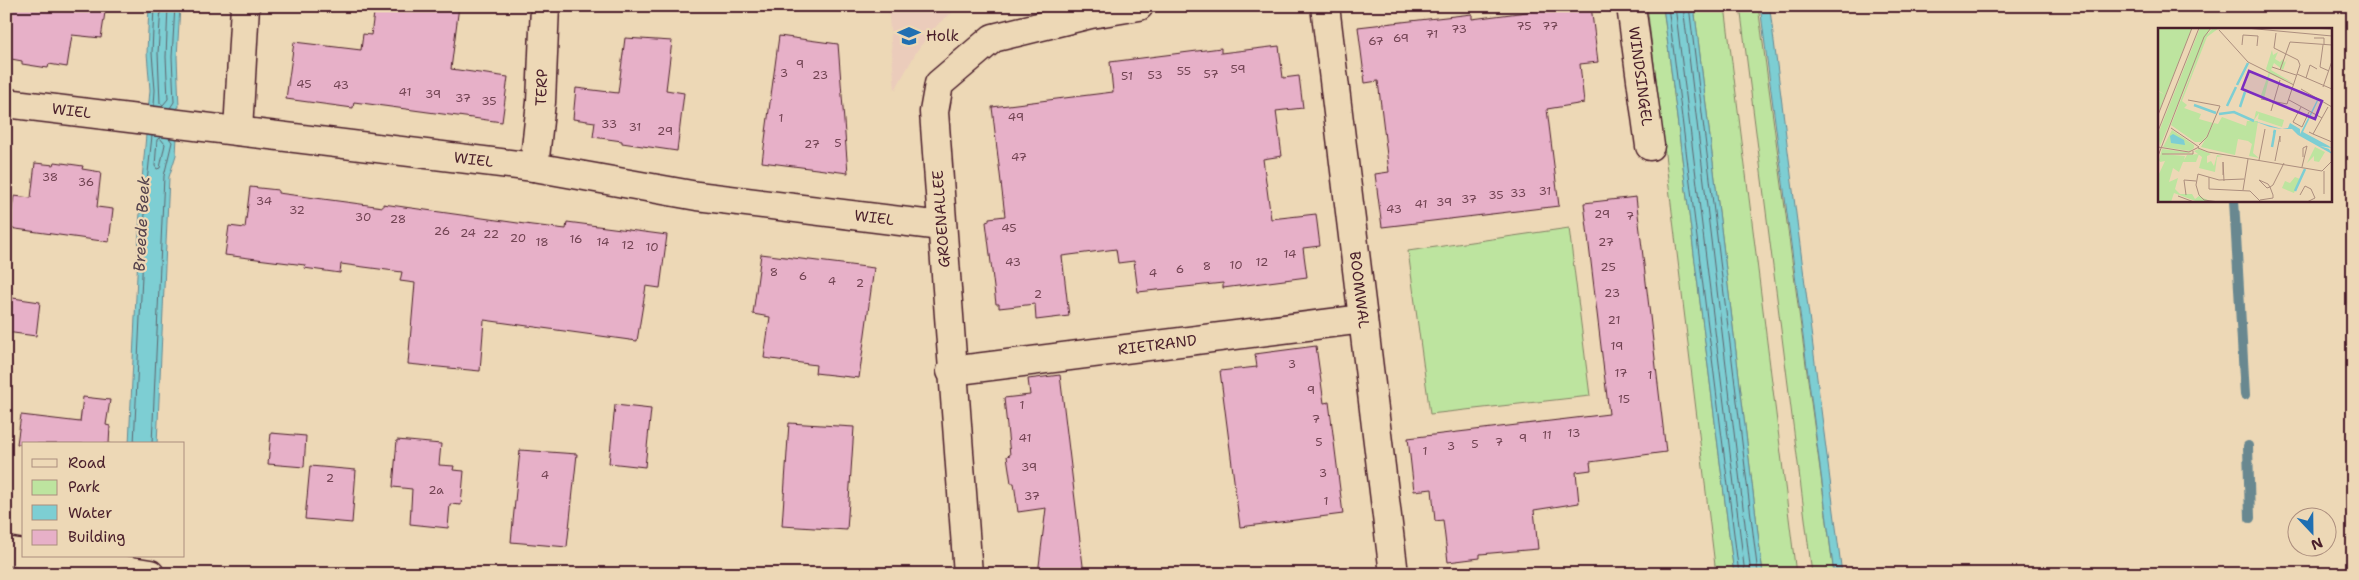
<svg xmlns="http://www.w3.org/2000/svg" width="2359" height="580" viewBox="0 0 2359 580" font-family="'Shantell Sans',sans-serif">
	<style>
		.built { fill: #ebccbb }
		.green { fill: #bde49f; stroke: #848265 }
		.water { fill: #7dced3; stroke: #698890 }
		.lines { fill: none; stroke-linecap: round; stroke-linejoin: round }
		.shore { stroke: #5e656e; stroke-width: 1 }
		.stream { stroke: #698890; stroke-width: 10 }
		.building { fill: #e7b0c8; stroke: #4a1f2b }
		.minor-casing { stroke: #4a1f2b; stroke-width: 31 }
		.minor { stroke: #edd8b6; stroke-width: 28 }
		.labels { text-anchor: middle; stroke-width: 4.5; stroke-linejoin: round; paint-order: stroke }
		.number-label { font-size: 12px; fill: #714352 }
		.poi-label { font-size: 15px; fill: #4a1f2b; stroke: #edd8b6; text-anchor: start }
		.street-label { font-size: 15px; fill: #4a1f2b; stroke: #edd8b6 }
		.water-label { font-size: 16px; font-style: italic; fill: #54424d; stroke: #edd8b6 }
		.inset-river { fill: none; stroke: #7dced3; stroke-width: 2.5 }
		.inset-road { fill: none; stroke: #ac8e7e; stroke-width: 1 }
		.view { fill: #7b2cbf; fill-opacity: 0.15; stroke: #7b2cbf; stroke-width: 2.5 }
		.inset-edge { fill: none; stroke: #4a1f2b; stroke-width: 2.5 }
	</style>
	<rect width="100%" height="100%" fill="#edd8b6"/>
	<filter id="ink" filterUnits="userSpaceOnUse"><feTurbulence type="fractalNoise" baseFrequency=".02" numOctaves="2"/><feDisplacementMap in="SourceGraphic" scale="10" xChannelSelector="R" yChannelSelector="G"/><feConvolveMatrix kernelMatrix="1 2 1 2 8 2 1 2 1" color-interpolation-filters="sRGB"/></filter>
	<g filter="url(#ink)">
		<polygon class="built" points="888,6 961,6 939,23 918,49 895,90"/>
		<g class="green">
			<polygon points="1647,6 1663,6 1734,574 1716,574"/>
			<polygon points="1694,6 1725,6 1796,574 1763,574"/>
			<polygon points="1740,6 1758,6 1834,574 1812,574"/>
			<polygon points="1569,228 1590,396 1430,414 1408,251"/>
		</g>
		<g class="water">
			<polygon points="149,6 180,6 177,57 179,107 175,109 172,135 177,137 176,155 169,177 157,444 129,444 141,191 150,90 147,53"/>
			<polygon points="1663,6 1694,6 1763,574 1734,574"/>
			<polygon points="1760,6 1766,6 1770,10 1842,574 1834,574"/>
		</g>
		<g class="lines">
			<g class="shore">
				<polyline points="161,6 158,53 160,103 163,105 168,99 166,57 168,6"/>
				<polyline points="1668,6 1739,574"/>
				<polyline points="1675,6 1745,574"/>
				<polyline points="1683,6 1751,574"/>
				<polyline points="1689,6 1758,574"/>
				<polyline points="154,106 155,90 152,53 154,6"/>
				<polyline points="170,108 174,102 172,57 175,6"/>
				<polygon points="160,138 165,144 160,168 157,169 155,166 157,140"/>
				<polyline points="134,444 146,191 152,136"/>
				<polyline points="152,444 164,176 172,142 169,138"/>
			</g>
			<g class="stream">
				<polyline points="2234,200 2245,395"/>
				<polyline points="2248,446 2250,518"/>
			</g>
		</g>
		<g class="building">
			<polygon points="6,6 106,6 101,38 72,35 67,67 49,64 48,68 22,64 22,61 6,58"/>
			<polygon points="375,6 459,6 451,69 508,77 502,122 354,102 353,108 286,99 294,42 361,50 363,34 371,35"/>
			<polygon points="1573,6 1591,6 1598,62 1580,64 1584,103 1547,109 1559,206 1382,227 1375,174 1389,172 1378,81 1365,83 1358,27 1472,14 1472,19"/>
			<polygon points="779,36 838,44 848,173 762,162"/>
			<polygon points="625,38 672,41 666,90 684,93 677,151 622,143 622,141 593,137 595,122 573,119 576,88 618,93"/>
			<polygon points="1279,46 1283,78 1299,76 1303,108 1276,111 1282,156 1263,159 1271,219 1316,214 1320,246 1303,248 1307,277 1223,288 1223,283 1138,292 1134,261 1118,263 1116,249 1062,256 1069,316 1036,320 1035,304 999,308 999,304 996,304 986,222 989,221 989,218 1005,216 992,107 1113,92 1110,62 1221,48 1221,53"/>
			<polygon points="55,162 83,166 82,169 101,172 97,207 113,209 109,242 9,228 14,196 31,198 35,163 54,165"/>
			<polygon points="250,187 278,190 278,193 383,207 383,204 532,225 566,229 567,222 667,235 660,288 646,286 637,341 484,320 480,371 408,364 415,283 400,281 402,272 341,264 340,273 304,268 305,265 225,255 229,226 245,228"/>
			<polygon points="1636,197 1666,452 1590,462 1591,470 1576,472 1579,503 1534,510 1538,549 1480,554 1480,558 1448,562 1443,520 1435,521 1432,489 1414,491 1408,438 1609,414 1584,203"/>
			<polygon points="761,254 874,268 859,378 815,373 816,365 764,358 770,317 753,314"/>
			<polygon points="6,297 40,302 36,336 6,332"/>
			<polygon points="1316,346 1324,403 1329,402 1343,514 1240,527 1220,371 1257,367 1255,354"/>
			<polygon points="1060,375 1072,475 1084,574 1038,574 1046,508 1018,512 1014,483 1011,483 1007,456 1010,455 1004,398 1030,395 1028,379"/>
			<polygon points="83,397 110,400 106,425 110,426 109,444 17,444 21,415 80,422"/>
			<polygon points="615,405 651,409 645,467 609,463"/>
			<polygon points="789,423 854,427 847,530 782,526"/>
			<polygon points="271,433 306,436 304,467 268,464"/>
			<polygon points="397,440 441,444 439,465 454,466 453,470 464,471 461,505 450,504 448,528 410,524 412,489 393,487"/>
			<polygon points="520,450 577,454 567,547 511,542"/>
			<polygon points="310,466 356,470 352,523 305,519"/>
		</g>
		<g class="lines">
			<defs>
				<g id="minor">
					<path id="s1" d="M1325 6 1394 574"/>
					<path id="s2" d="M1631 6 1650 146"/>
					<path id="s3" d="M6 103 534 167 697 196 941 226"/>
					<polyline points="238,131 245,6"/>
					<path id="s4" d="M534 167 541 102 545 6"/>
					<path id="s5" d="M951 371 1363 319"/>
					<polyline points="6,551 24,554"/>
					<polyline points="38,556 150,574"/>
					<polyline points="968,574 934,112 939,84 993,38 1091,14 1139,6"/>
				</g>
			</defs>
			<use href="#minor" class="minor-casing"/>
			<use href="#minor" class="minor"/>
		</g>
	</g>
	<defs>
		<symbol id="school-bare" viewBox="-9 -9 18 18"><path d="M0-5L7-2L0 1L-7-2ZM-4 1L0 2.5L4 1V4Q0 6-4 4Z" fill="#1f6fb2" stroke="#edd8b6" stroke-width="2.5" paint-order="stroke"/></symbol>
	</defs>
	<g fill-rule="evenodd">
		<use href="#school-bare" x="893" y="20" width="32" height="32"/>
	</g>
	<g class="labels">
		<g class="number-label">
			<text x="1524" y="30">75</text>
			<text x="1550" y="30">77</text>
			<text x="1459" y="33">73</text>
			<text x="1432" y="38">71</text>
			<text x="1401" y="42">69</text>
			<text x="1376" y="45">67</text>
			<text x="800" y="68">9</text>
			<text x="1238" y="73">59</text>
			<text x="1184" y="75">55</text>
			<text x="784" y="77">3</text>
			<text x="1211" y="78">57</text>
			<text x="820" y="79">23</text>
			<text x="1155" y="79">53</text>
			<text x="1127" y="80">51</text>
			<text x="304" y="88">45</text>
			<text x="341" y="89">43</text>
			<text x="405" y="96">41</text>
			<text x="433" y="98">39</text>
			<text x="463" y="102">37</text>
			<text x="489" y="105">35</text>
			<text x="1016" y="121">49</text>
			<text x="781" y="122">1</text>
			<text x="609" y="128">33</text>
			<text x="635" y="131">31</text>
			<text x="665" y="135">29</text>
			<text x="838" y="147">5</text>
			<text x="812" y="148">27</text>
			<text x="1019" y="161">47</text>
			<text x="50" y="181">38</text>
			<text x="86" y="186">36</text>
			<text x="1545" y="195">31</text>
			<text x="1518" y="197">33</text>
			<text x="1496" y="199">35</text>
			<text x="1469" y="203">37</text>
			<text x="264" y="205">34</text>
			<text x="1444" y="206">39</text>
			<text x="1421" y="208">41</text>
			<text x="1394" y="213">43</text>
			<text x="297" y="214">32</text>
			<text x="1602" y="218">29</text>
			<text x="1630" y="220">7</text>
			<text x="363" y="221">30</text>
			<text x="398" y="223">28</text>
			<text x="1009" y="232">45</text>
			<text x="442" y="235">26</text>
			<text x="468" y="237">24</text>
			<text x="491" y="238">22</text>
			<text x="518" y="242">20</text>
			<text x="576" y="243">16</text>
			<text x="542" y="246">18</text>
			<text x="603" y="246">14</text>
			<text x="1606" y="246">27</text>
			<text x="628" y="249">12</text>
			<text x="652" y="251">10</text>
			<text x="1290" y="258">14</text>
			<text x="1013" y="266">43</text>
			<text x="1262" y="266">12</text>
			<text x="1236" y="269">10</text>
			<text x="1207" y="270">8</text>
			<text x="1608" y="271">25</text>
			<text x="1180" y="273">6</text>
			<text x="774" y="276">8</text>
			<text x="1153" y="277">4</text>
			<text x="803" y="280">6</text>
			<text x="832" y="285">4</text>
			<text x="860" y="287">2</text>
			<text x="1612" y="297">23</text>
			<text x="1038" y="298">2</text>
			<text x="1614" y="324">21</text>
			<text x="1617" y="350">19</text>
			<text x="1292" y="368">3</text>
			<text x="1621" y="377">17</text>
			<text x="1650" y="379">1</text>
			<text x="1311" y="394">9</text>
			<text x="1624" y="403">15</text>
			<text x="1022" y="409">1</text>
			<text x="1316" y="423">7</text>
			<text x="1574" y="437">13</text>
			<text x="1547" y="439">11</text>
			<text x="1025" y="442">41</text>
			<text x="1523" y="442">9</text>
			<text x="1319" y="446">5</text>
			<text x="1499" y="446">7</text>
			<text x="1475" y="448">5</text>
			<text x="1451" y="450">3</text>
			<text x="1425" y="455">1</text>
			<text x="1029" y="471">39</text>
			<text x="1323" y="477">3</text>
			<text x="545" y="479">4</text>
			<text x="330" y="482">2</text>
			<text x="436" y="494">2a</text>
			<text x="1032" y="500">37</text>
			<text x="1326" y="505">1</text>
		</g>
		<g class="poi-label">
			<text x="926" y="41">Holk</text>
		</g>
		<g class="street-label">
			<text dy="5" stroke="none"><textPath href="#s2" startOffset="71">WINDSINGEL</textPath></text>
			<text dy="5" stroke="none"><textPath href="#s4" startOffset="80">TERP</textPath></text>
			<text dy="5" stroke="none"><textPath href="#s3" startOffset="66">WIEL</textPath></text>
			<text dy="5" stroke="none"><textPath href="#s3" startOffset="471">WIEL</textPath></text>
			<text dy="5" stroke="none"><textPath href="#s3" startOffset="876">WIEL</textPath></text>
			<text transform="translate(941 219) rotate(-94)" y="5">GROENALLEE</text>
			<text dy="5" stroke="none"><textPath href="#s1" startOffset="286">BOOMWAL</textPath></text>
			<text dy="5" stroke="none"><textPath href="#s5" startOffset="208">RIETRAND</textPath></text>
		</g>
		<g class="water-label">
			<text transform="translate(141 224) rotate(-87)" y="6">Breede Beek</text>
		</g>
	</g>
	<g transform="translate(2158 28)">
		<rect width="174" height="174" fill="#edd8b6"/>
		<path d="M0 0H34L0 86V63L7 67 0 62ZM42 0H52L2 118 0 106ZM61 0 49 9 24 73 29 77 26 80 43 86 41 91 55 95 48 109 43 114H37L13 97 48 8 54 1ZM114 22 115 27 120 24 117 31 122 34 125 31 127 35 130 28 125 42 116 35 113 42 135 55 112 46 106 71 102 70 111 44 108 41ZM98 83 126 92 124 99 100 91 101 85 96 92ZM64 89 88 98 89 93H100L95 125 101 130 91 128 94 116 90 113 80 111 77 127 43 119 56 95 60 96ZM14 102 36 117V120L32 123 5 119ZM157 119 167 124 161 134 156 133V128L149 135ZM4 121 35 125 3 126 27 128 26 132 29 127 41 126 38 134H25L21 144 15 140 11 154 20 150 17 161 22 166H34L37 171 41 168 54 174H40L16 165 13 174 0 173V148L7 133 2 134V132L0 136ZM41 121 53 126 49 128V135L53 133 56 138 59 127 65 128 59 129 57 144 41 140 44 129 36 123ZM137 149 142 151 136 165 124 160 127 153 132 155Z" fill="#bde49f"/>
		<path d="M159 72 160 73 145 104 171 118 173 120 162 118 171 121 174 126 140 107 134 101H123L112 99 96 93 124 101 130 100 132 95 142 101V106ZM15 106 26 112 27 117 13 115 12 108Z" fill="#7dced3"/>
		<path class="inset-river" d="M79 57 90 35M36 77 58 85M69 78 78 59M82 79 87 64M61 86 76 84 96 93M114 119 117 102 116 105M137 163 147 141"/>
		<path class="inset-road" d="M88 0 174 8M149 0 174 1M61 2 90 34 136 57M156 10H166V17M84 17 85 7 100 8 99 18M165 17 162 39 171 43M114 39 138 47M122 42 132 14 174 17M139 46 174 61M148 50 152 37 159 41M165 59 174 33M143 61 174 79M103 71 129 76 142 37 140 32 116 20 118 5M30 72 62 78 49 109 41 117M131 72 164 90M143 79 135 94 144 99 151 84M113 83 122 52M0 87 34 0M0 103 41 0M151 104 155 106 170 79M155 106 174 114M0 119 31 124 41 119 13 100M40 120 50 124 164 143 174 133M4 126H35V123M0 128 46 9 53 0M101 132 107 101M117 133 122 108V114M144 139 149 118 145 120V129M65 147V134L66 153M51 149V161L92 163 102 173M85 162 90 131M166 166V143M28 167 26 152 38 153M142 167 147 158 153 161 157 170 149 174M20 168 36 174M102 172 115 170V167L112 159 110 156 101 152 109 160 112 159 115 157 126 135M61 174 46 172 41 167 38 157 40 146 61 152 86 151"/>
		<path class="view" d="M91 43 164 73 157 91 84 61Z"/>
		<rect width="174" height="174" class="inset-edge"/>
	</g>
	<rect width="2359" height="580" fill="none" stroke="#edd8b6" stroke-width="25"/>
	<rect x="12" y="12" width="2334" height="555" fill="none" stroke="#4a1f2b" stroke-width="2" filter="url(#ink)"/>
	<rect x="22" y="442" width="162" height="115" fill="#edd8b6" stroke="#ac8e7e"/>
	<rect x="32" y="459" width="25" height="8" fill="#edd8b6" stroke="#ac8e7e"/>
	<text x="68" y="468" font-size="15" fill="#4a1f2b">Road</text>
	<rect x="32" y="480" width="25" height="15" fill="#bde49f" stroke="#ac8e7e"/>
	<text x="68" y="492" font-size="15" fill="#4a1f2b">Park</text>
	<rect x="32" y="505" width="25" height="15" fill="#7dced3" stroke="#ac8e7e"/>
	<text x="68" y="518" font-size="15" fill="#4a1f2b">Water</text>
	<rect x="32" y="530" width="25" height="15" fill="#e7b0c8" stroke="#ac8e7e"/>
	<text x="68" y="542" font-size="15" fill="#4a1f2b">Building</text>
	<g transform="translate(2312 532) rotate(158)"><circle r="24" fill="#edd8b6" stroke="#ac8e7e"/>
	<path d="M0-4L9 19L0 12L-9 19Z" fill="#1f6fb2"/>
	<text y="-8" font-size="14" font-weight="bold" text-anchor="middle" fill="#4a1f2b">N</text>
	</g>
</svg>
